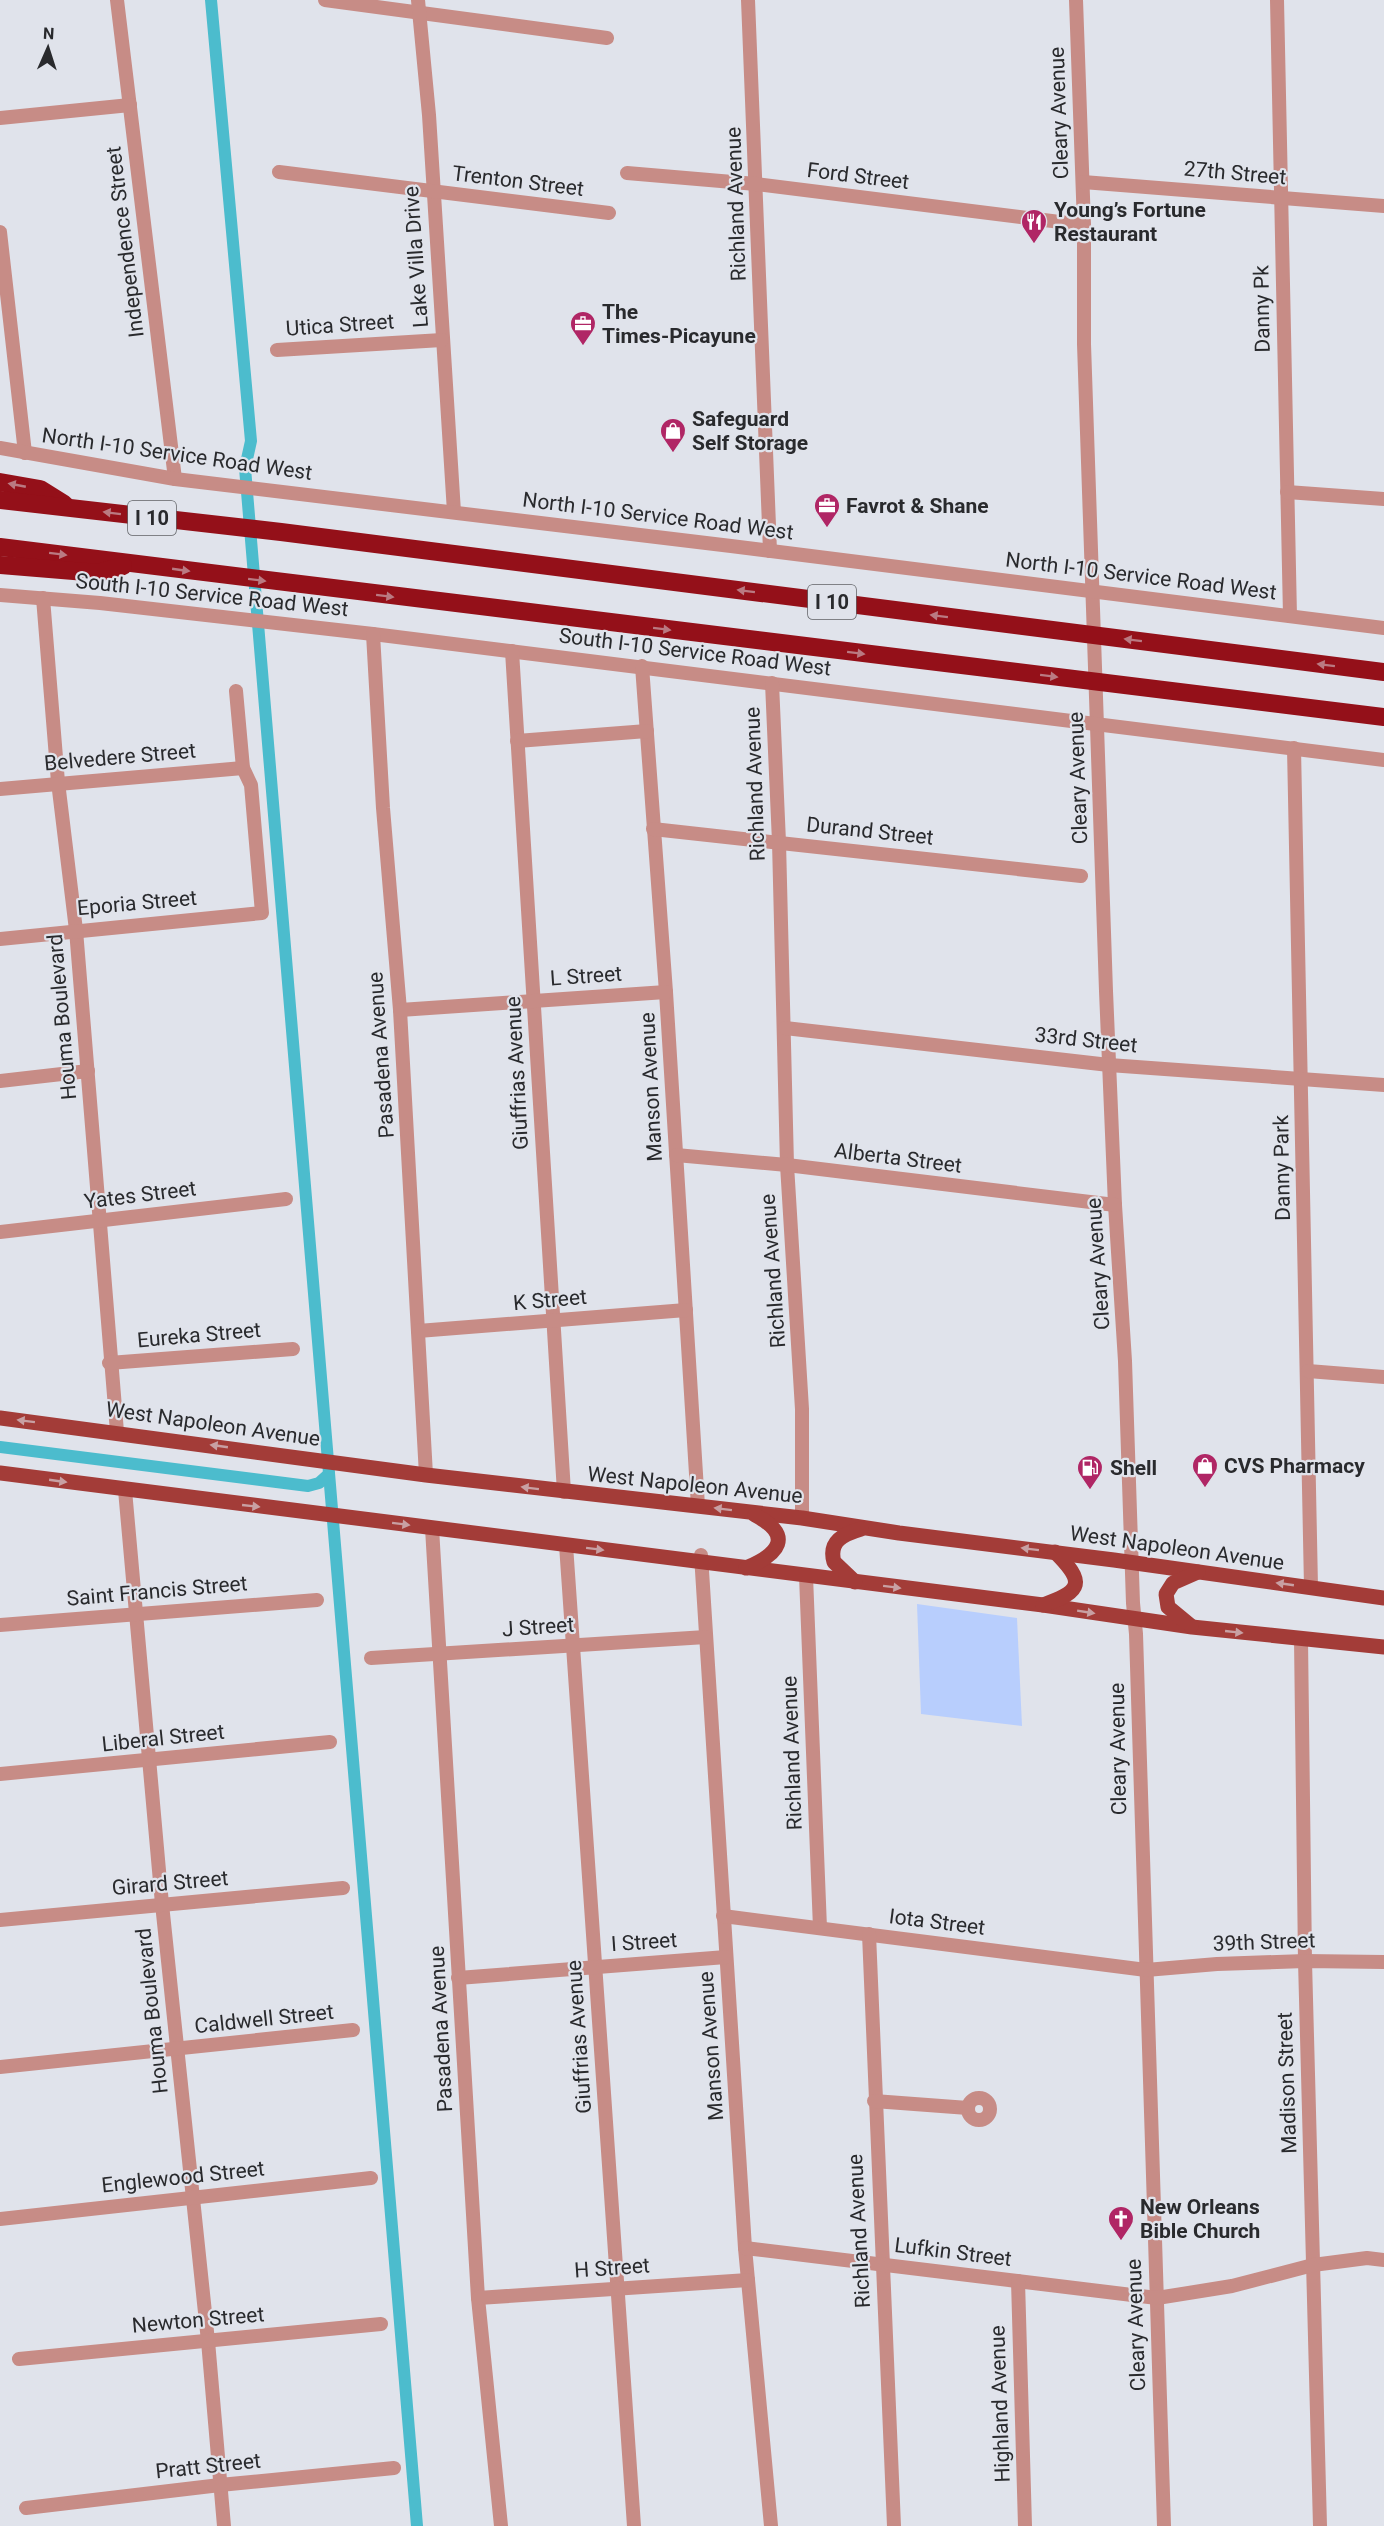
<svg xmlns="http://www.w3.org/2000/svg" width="1384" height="2526" viewBox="0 0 1384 2526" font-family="Roboto,sans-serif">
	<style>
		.green { fill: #b8cefd }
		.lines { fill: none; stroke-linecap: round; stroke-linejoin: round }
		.canal { stroke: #4cbccd; stroke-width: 12 }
		.minor { stroke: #c78c86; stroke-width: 14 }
		.major { stroke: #a33c38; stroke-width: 15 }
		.highway { stroke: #941019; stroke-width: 18 }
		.oneway { fill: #ba7a82 }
		.oneway2 { fill: #c8a0a3 }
		.labels { text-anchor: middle; stroke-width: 4.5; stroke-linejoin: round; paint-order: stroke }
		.shield { fill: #e0e3eb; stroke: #606266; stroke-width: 1.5 }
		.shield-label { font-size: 20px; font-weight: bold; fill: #292a2d }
		.street-label { font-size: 21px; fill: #292a2d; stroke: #e0e3eb }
		.poi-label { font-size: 21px; font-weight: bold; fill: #292a2d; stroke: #e0e3eb; text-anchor: start }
	</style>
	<rect width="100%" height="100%" fill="#e0e3eb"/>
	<polygon class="green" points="917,1604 1017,1618 1022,1726 921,1714"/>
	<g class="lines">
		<g class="canal">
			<polyline points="211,0 251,441 245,468 417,2526"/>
			<polyline points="0,1447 308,1486 319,1483 329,1474"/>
		</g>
		<g class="minor">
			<polyline points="117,0 175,479"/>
			<polyline points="325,0 607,38"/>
			<polyline points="418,0 429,115 454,512"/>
			<polyline points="748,0 770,551"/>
			<polyline points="1076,0 1084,225 1084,344 1106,991 1115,1205 1125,1361 1133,1603 1136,1634 1164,2526"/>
			<polyline points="1277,0 1290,616"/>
			<polyline points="0,118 130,105"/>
			<polyline points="279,172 609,213"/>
			<polyline points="627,173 756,184 1084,225"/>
			<polyline points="1083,182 1384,206"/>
			<polyline points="0,232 25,453"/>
			<polyline points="277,350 442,340"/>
			<polyline points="0,448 175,479 731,546 1384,628"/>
			<polyline points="1287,492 1384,499"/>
			<polyline points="0,595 100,603 373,634 1384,760"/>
			<polyline points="43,598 58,782 76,930 117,1432"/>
			<polyline points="373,634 383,808 400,1010 426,1475"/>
			<polyline points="512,651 564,1492"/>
			<polyline points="642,666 666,992 698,1506"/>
			<polyline points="772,683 779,842 787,1165 802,1409 802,1518"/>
			<polyline points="517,741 647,731"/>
			<polyline points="1294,748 1311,1587"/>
			<polyline points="0,789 243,768"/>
			<polyline points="653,829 1081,876"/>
			<polyline points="0,939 262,913 251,785 243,768 236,691"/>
			<polyline points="400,1010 666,992"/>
			<polyline points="785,1028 1109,1065 1384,1085"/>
			<polyline points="0,1081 88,1071"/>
			<polyline points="676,1155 787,1165 1115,1205"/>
			<polyline points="0,1232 286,1199"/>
			<polyline points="418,1331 686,1310"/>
			<polyline points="109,1363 293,1349"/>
			<polyline points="1308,1371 1384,1377"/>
			<polyline points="125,1490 162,1904 208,2341 224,2526"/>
			<polyline points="432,1528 478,2298 501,2526"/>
			<polyline points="566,1545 634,2526"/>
			<polyline points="701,1555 745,2248 771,2526"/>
			<polyline points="806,1576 820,1928"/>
			<polyline points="0,1625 317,1600"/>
			<polyline points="1301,1639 1305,1961 1320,2526"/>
			<polyline points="371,1658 706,1637"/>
			<polyline points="0,1774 330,1742"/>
			<polyline points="723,1916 1146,1970 1217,1964 1305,1961 1384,1962"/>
			<polyline points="0,1920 343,1888"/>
			<polyline points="869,1934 894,2526"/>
			<polyline points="458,1978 726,1957"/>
			<polyline points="0,2067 353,2030"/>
			<circle cx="979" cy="2109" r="11"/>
			<polyline points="874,2101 968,2108"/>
			<polyline points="0,2219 371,2178"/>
			<polyline points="745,2248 1157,2298 1232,2286 1313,2265 1367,2258 1384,2260"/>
			<polyline points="1018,2281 1025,2526"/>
			<polyline points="478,2298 748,2280"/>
			<polyline points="19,2359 381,2324"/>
			<polyline points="26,2508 220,2485 394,2468"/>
		</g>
		<g class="major">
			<polyline points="0,1418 426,1475 802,1518 899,1533 1114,1560 1384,1598"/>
			<polyline points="0,1473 1043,1605 1192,1627 1384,1647"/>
			<path d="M746 1568C779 1554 794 1536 755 1515"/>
			<path d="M855 1582 834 1562C828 1541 844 1534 861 1529"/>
			<path d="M1043 1605C1083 1591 1085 1582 1055 1552"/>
			<polyline points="1191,1626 1168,1607 1166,1594 1173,1583 1198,1572"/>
		</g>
		<g class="highway">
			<polyline points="0,482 40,489 64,504"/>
			<polyline points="0,500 281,532 1384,672"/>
			<polyline points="0,547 1384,717"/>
			<polyline points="0,565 98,573 123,566"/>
		</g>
	</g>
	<defs><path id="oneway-solid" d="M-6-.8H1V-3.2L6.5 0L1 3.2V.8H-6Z" transform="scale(1.5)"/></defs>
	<g class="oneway">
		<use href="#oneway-solid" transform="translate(17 485) rotate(-169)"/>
		<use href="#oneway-solid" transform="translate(112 513) rotate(-173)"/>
		<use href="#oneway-solid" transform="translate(58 554) rotate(7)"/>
		<use href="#oneway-solid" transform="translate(181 570) rotate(8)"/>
		<use href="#oneway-solid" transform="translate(257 580) rotate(7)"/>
		<use href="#oneway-solid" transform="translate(746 591) rotate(-173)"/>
		<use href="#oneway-solid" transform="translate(385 596) rotate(7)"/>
		<use href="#oneway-solid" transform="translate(939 616) rotate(-173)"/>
		<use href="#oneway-solid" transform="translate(662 629) rotate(7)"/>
		<use href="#oneway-solid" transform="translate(1133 640) rotate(-173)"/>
		<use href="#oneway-solid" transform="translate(856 653) rotate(7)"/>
		<use href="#oneway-solid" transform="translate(1326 665) rotate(-173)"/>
		<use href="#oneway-solid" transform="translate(1049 676) rotate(7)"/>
	</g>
	<g class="oneway2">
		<use href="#oneway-solid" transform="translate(26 1421) rotate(-173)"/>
		<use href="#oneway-solid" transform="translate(219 1446) rotate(-172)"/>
		<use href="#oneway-solid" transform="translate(58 1481) rotate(8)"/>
		<use href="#oneway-solid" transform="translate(530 1488) rotate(-173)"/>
		<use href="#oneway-solid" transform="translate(251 1506) rotate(6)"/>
		<use href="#oneway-solid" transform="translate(723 1509) rotate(-173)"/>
		<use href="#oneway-solid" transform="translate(401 1524) rotate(7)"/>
		<use href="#oneway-solid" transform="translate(595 1549) rotate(7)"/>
		<use href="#oneway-solid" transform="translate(1030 1549) rotate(-173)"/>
		<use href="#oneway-solid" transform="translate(1285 1584) rotate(-172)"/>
		<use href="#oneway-solid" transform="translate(892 1587) rotate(7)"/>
		<use href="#oneway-solid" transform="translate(1086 1612) rotate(9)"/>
		<use href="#oneway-solid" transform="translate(1234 1632) rotate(6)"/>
	</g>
	<defs>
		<symbol id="restaurant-pin" viewBox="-11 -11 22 30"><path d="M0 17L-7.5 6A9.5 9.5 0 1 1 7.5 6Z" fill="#b02665" stroke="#e0e3eb"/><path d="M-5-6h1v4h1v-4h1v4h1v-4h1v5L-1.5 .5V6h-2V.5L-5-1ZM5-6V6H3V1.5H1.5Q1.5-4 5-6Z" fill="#fff"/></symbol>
		<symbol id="office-pin" viewBox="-11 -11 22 30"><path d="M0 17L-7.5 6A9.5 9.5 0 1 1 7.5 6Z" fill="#b02665" stroke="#e0e3eb"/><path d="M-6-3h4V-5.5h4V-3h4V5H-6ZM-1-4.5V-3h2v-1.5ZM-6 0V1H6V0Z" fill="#fff"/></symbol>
		<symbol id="shop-pin" viewBox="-11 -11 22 30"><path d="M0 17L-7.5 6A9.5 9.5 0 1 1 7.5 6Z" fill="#b02665" stroke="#e0e3eb"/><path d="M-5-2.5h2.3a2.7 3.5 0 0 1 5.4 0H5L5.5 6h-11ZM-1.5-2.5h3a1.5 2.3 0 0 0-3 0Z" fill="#fff"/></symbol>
		<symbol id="fuel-pin" viewBox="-11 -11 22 30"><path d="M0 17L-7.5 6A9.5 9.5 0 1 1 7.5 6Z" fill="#b02665" stroke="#e0e3eb"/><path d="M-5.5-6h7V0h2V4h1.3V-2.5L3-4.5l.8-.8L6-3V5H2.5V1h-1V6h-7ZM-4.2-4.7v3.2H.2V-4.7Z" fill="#fff"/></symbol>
		<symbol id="church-pin" viewBox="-11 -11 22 30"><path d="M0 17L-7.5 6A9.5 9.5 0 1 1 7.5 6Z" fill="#b02665" stroke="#e0e3eb"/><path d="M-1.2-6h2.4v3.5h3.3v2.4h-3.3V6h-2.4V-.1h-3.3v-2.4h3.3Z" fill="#fff"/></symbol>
	</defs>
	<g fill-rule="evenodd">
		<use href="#restaurant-pin" x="1019" y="207" width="30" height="40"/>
		<use href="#office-pin" x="568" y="309" width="30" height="40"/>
		<use href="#shop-pin" x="658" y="416" width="30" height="40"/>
		<use href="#office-pin" x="812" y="491" width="30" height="40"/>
		<use href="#shop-pin" x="1190" y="1451" width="30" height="40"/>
		<use href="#fuel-pin" x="1075" y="1453" width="30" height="40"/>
		<use href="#church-pin" x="1106" y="2204" width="30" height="40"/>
	</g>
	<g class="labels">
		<g class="shield">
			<rect x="128" y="501" width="48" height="34" rx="4.5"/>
			<rect x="808" y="585" width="48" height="34" rx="4.5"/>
		</g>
		<g class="shield-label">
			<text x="152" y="525">I 10</text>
			<text x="832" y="609">I 10</text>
		</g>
		<g class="street-label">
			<text transform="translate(1059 113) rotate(-92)" y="7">Cleary Avenue</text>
			<text transform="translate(1235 173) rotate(5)" y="7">27th Street</text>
			<text transform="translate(858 176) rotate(7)" y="7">Ford Street</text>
			<text transform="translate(518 181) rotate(7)" y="7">Trenton Street</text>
			<text transform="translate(736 204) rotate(-92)" y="7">Richland Avenue</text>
			<text transform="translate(125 242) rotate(-97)" y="7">Independence Street</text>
			<text transform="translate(416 257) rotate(-94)" y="7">Lake Villa Drive</text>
			<text transform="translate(1262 309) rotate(-91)" y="7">Danny Pk</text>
			<text transform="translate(340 325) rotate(-4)" y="7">Utica Street</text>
			<text transform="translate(177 454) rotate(8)" y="7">North I-10 Service Road West</text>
			<text transform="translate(658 516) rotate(7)" y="7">North I-10 Service Road West</text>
			<text transform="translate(1141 576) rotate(7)" y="7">North I-10 Service Road West</text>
			<text transform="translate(212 595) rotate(6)" y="7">South I-10 Service Road West</text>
			<text transform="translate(695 652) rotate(7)" y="7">South I-10 Service Road West</text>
			<text transform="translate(120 757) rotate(-5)" y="7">Belvedere Street</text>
			<text transform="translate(1078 778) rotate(-92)" y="7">Cleary Avenue</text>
			<text transform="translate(755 784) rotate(-92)" y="7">Richland Avenue</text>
			<text transform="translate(870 831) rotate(6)" y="7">Durand Street</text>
			<text transform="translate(137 903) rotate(-5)" y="7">Eporia Street</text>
			<text transform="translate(586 976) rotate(-4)" y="7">L Street</text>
			<text transform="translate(62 1017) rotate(-95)" y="7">Houma Boulevard</text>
			<text transform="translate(1086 1040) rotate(6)" y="7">33rd Street</text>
			<text transform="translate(381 1055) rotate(-94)" y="7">Pasadena Avenue</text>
			<text transform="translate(517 1073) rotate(-93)" y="7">Giuffrias Avenue</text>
			<text transform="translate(651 1087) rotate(-93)" y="7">Manson Avenue</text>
			<text transform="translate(898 1158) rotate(7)" y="7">Alberta Street</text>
			<text transform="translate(1282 1168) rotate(-91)" y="7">Danny Park</text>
			<text transform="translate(140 1195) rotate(-7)" y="7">Yates Street</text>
			<text transform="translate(1098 1264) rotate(-94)" y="7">Cleary Avenue</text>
			<text transform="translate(773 1271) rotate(-94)" y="7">Richland Avenue</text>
			<text transform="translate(550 1300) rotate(-5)" y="7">K Street</text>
			<text transform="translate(199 1335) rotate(-5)" y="7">Eureka Street</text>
			<text transform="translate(213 1424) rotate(8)" y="7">West Napoleon Avenue</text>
			<text transform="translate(695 1485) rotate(6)" y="7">West Napoleon Avenue</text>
			<text transform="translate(1177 1548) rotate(8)" y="7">West Napoleon Avenue</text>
			<text transform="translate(157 1591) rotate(-5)" y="7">Saint Francis Street</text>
			<text transform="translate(538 1627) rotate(-4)" y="7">J Street</text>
			<text transform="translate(163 1738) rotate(-6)" y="7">Liberal Street</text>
			<text transform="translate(1118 1749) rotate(-91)" y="7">Cleary Avenue</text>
			<text transform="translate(792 1753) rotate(-92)" y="7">Richland Avenue</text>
			<text transform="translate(170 1883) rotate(-5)" y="7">Girard Street</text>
			<text transform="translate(937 1922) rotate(7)" y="7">Iota Street</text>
			<text transform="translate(644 1942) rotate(-4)" y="7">I Street</text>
			<text transform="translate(1264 1942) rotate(-2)" y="7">39th Street</text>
			<text transform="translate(152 2011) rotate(-96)" y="7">Houma Boulevard</text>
			<text transform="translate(264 2019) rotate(-6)" y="7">Caldwell Street</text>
			<text transform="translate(441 2029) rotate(-93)" y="7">Pasadena Avenue</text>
			<text transform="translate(579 2037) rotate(-94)" y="7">Giuffrias Avenue</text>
			<text transform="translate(711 2046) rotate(-94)" y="7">Manson Avenue</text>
			<text transform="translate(1287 2083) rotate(-92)" y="7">Madison Street</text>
			<text transform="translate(183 2177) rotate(-6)" y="7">Englewood Street</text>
			<text transform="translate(859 2231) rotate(-93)" y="7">Richland Avenue</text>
			<text transform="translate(953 2252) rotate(7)" y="7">Lufkin Street</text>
			<text transform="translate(612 2268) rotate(-4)" y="7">H Street</text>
			<text transform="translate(198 2320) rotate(-5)" y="7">Newton Street</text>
			<text transform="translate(1136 2325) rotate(-92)" y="7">Cleary Avenue</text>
			<text transform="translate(1000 2404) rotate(-92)" y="7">Highland Avenue</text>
			<text transform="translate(208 2466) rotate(-6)" y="7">Pratt Street</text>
		</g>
		<g class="poi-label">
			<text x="1054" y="217">Young’s Fortune<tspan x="1054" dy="24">Restaurant</tspan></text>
			<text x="602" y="319">The<tspan x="602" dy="24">Times-Picayune</tspan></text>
			<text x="692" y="426">Safeguard<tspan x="692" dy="24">Self Storage</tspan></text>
			<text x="846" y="513">Favrot &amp; Shane</text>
			<text x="1224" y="1473">CVS Pharmacy</text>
			<text x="1110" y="1475">Shell</text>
			<text x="1140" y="2214">New Orleans<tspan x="1140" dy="24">Bible Church</tspan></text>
		</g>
	</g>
	<g transform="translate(48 48) rotate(3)" stroke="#e0e3eb" stroke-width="4.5" paint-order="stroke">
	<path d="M0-4.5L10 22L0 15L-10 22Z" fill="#292a2d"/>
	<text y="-9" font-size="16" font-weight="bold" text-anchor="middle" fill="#292a2d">N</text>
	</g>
</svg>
